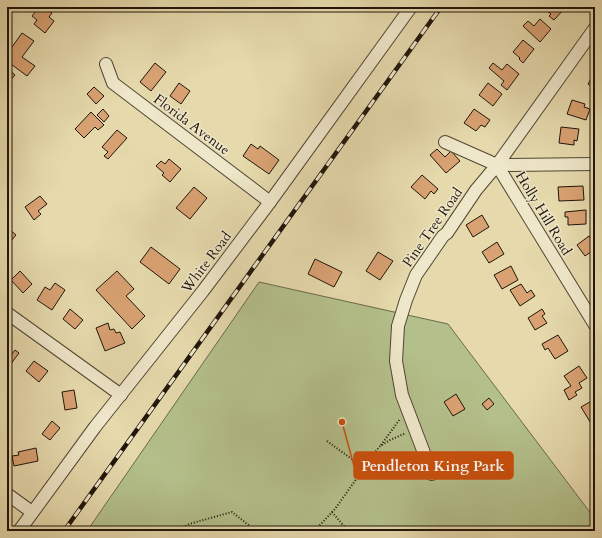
<svg xmlns="http://www.w3.org/2000/svg" width="602" height="538" viewBox="0 0 602 538" font-family="Cardo,serif">
	<style>
		.green { fill: #b4c08b; stroke: #6a6a4b }
		.building { fill: #d9a273; stroke: #1f150b }
		.lines { fill: none; stroke-linecap: round; stroke-linejoin: round }
		.street-casing { stroke: #514634; stroke-width: 14 }
		.path { stroke: #1f150b; stroke-width: 2; stroke-dasharray: 1 2; stroke-linecap: butt }
		.street { stroke: #efe7ca; stroke-width: 12 }
		.rail-casing { stroke: #1f150b; stroke-width: 4.5 }
		.rail { stroke: #efe7ca; stroke-width: 3; stroke-dasharray: 9; stroke-linecap: butt }
		.labels { text-anchor: middle; stroke-width: 3; stroke-linejoin: round; paint-order: stroke }
		.street-label { font-size: 14px; fill: #1f150b; stroke: #efe7ca }
		.leader { fill: none; stroke: #ca4f0c; stroke-width: 1.5 }
		.callout-dot { fill: #ca4f0c; stroke: #efe7ca; stroke-width: 1.5 }
		.callout { fill: #ca4f0c; stroke: #ca4f0c; stroke-width: 1.5 }
		.callout-label { font-size: 15px; text-anchor: middle; font-weight: bold; fill: #fff }
	</style>
	<rect width="100%" height="100%" fill="#e6daad"/>
	<filter id="stains"><feTurbulence type="fractalNoise" baseFrequency=".005" numOctaves="4"/><feColorMatrix values="0 0 0 0 .2 0 0 0 0 .09 0 0 0 0 .02 0 0 0 .5 -.17"/></filter>
	<radialGradient id="worn" r=".72"><stop offset=".6" stop-color="#630" stop-opacity="0"/><stop offset="1" stop-color="#630" stop-opacity=".3"/></radialGradient>
	<polygon class="green" points="259,282 448,324 595,519 595,531 87,531"/>
	<g class="building">
		<polygon points="39,7 44,7 52,13 49,17 54,21 45,33 34,24 37,20 32,16"/>
		<polygon points="542,7 566,7 554,20 549,16 551,14"/>
		<polygon points="540,19 551,29 540,42 523,26 528,21 534,26"/>
		<polygon points="22,33 34,41 22,57 35,66 27,76 7,61 7,54"/>
		<polygon points="523,40 534,49 523,63 519,59 520,58 513,52"/>
		<polygon points="155,63 166,72 151,91 140,82"/>
		<polygon points="493,63 502,70 507,64 519,74 507,90 501,85 504,81 489,68"/>
		<polygon points="7,68 15,75 7,84"/>
		<polygon points="595,72 595,89 588,84"/>
		<polygon points="179,83 190,91 181,104 170,96"/>
		<polygon points="488,83 502,94 493,106 479,95"/>
		<polygon points="94,87 104,96 96,104 87,94"/>
		<polygon points="572,100 585,104 584,107 590,109 586,120 567,114"/>
		<polygon points="103,109 109,116 104,122 97,115"/>
		<polygon points="474,109 490,120 485,127 481,125 476,131 464,123"/>
		<polygon points="91,112 104,125 98,130 95,127 84,138 75,129"/>
		<polygon points="561,127 579,129 577,141 574,140 574,145 559,143"/>
		<polygon points="117,130 127,138 108,159 104,156 108,152 102,147"/>
		<polygon points="251,144 258,149 260,146 279,160 269,174 243,156"/>
		<polygon points="437,149 445,157 451,151 460,161 446,173 430,155"/>
		<polygon points="169,159 181,169 170,182 162,175 164,173 156,166 161,161 165,164"/>
		<polygon points="422,175 438,189 434,194 431,191 425,199 411,187"/>
		<polygon points="583,186 584,200 559,201 558,187"/>
		<polygon points="194,187 207,198 190,219 176,208"/>
		<polygon points="40,196 47,204 38,211 41,214 34,220 25,207"/>
		<polygon points="586,210 586,224 568,225 568,217 565,217 565,212"/>
		<polygon points="482,215 489,227 473,237 466,225"/>
		<polygon points="9,229 16,235 10,242 7,239 7,232"/>
		<polygon points="589,236 595,245 595,249 585,256 577,245"/>
		<polygon points="497,242 504,254 489,263 482,252"/>
		<polygon points="151,247 180,269 169,284 140,262"/>
		<polygon points="378,252 393,261 380,280 366,271"/>
		<polygon points="315,259 342,272 334,287 308,274"/>
		<polygon points="511,266 518,280 502,289 494,275"/>
		<polygon points="20,271 32,284 23,293 11,280"/>
		<polygon points="117,271 134,289 126,296 145,316 132,329 96,290"/>
		<polygon points="55,283 65,290 52,310 37,300 45,287 50,290"/>
		<polygon points="521,284 527,293 531,290 535,296 520,306 510,290"/>
		<polygon points="70,309 83,320 75,329 63,319"/>
		<polygon points="542,309 545,314 542,316 547,323 535,330 528,318"/>
		<polygon points="108,323 110,330 114,329 116,333 120,332 125,343 105,351 96,328"/>
		<polygon points="558,335 568,351 555,359 548,348 545,350 542,344"/>
		<polygon points="7,350 12,354 15,350 19,353 7,369"/>
		<polygon points="34,361 48,371 39,382 26,371"/>
		<polygon points="579,366 587,378 579,383 582,388 575,392 577,395 569,400 564,390 571,386 564,376"/>
		<polygon points="74,390 77,408 65,410 62,392"/>
		<polygon points="456,394 465,409 453,416 444,402"/>
		<polygon points="489,398 494,404 487,410 482,404"/>
		<polygon points="595,399 595,424 592,425 581,407"/>
		<polygon points="52,421 60,428 50,440 42,434"/>
		<polygon points="36,448 38,461 14,466 12,456 19,455 18,452"/>
	</g>
	<g class="lines">
		<defs>
			<g id="street">
				<polyline points="106,64 113,83 270,202"/>
				<polyline points="445,142 497,165 595,325"/>
				<polyline points="497,165 595,164"/>
				<polyline points="7,313 121,395"/>
				<polyline points="432,474 402,395 396,361 398,326 406,300 416,275 443,236 447,233 476,190 497,165 595,28"/>
				<polyline points="7,494 32,512"/>
				<polyline points="19,531 95,427 203,291 270,202 411,7"/>
			</g>
		</defs>
		<use href="#street" class="street-casing"/>
		<g class="path">
			<polyline points="327,441 364,468"/>
			<polyline points="381,445 400,419"/>
			<polyline points="332,512 348,531"/>
			<polyline points="178,531 189,524 232,512 256,531"/>
			<polyline points="306,531 312,530 319,526 335,509 379,447 390,440 406,433"/>
		</g>
		<use href="#street" class="street"/>
		<defs>
			<polyline id="rail" points="64,531 441,7"/>
		</defs>
		<use href="#rail" class="rail-casing"/>
		<use href="#rail" class="rail"/>
	</g>
	<g class="labels">
		<g class="street-label">
			<text transform="translate(192 124) rotate(37)" y="5">Florida Avenue</text>
			<text transform="translate(544 213) rotate(59)" y="5">Holly Hill Road</text>
			<text transform="translate(432 227) rotate(-55)" y="5">Pine Tree Road</text>
			<text transform="translate(206 262) rotate(-53)" y="5">White Road</text>
		</g>
	</g>
	<path class="leader" d="M342 422L354 466"/>
	<circle class="callout-dot" cx="342" cy="422" r="4"/>
	<rect class="callout" x="354" y="452" width="159" height="27" rx="4"/>
	<g class="callout-label">
		<text x="433" y="471">Pendleton King Park</text>
	</g>
	<rect width="602" height="538" fill="none" stroke="#e6daad" stroke-width="24"/>
	<rect x="8" y="8" width="586" height="522" fill="none" stroke="#1f150b" stroke-width="2"/>
	<rect x="12" y="12" width="578" height="514" fill="none" stroke="#1f150b"/>
	<rect width="100%" height="100%" filter="url(#stains)"/>
	<rect width="100%" height="100%" fill="url(#worn)"/>
</svg>
